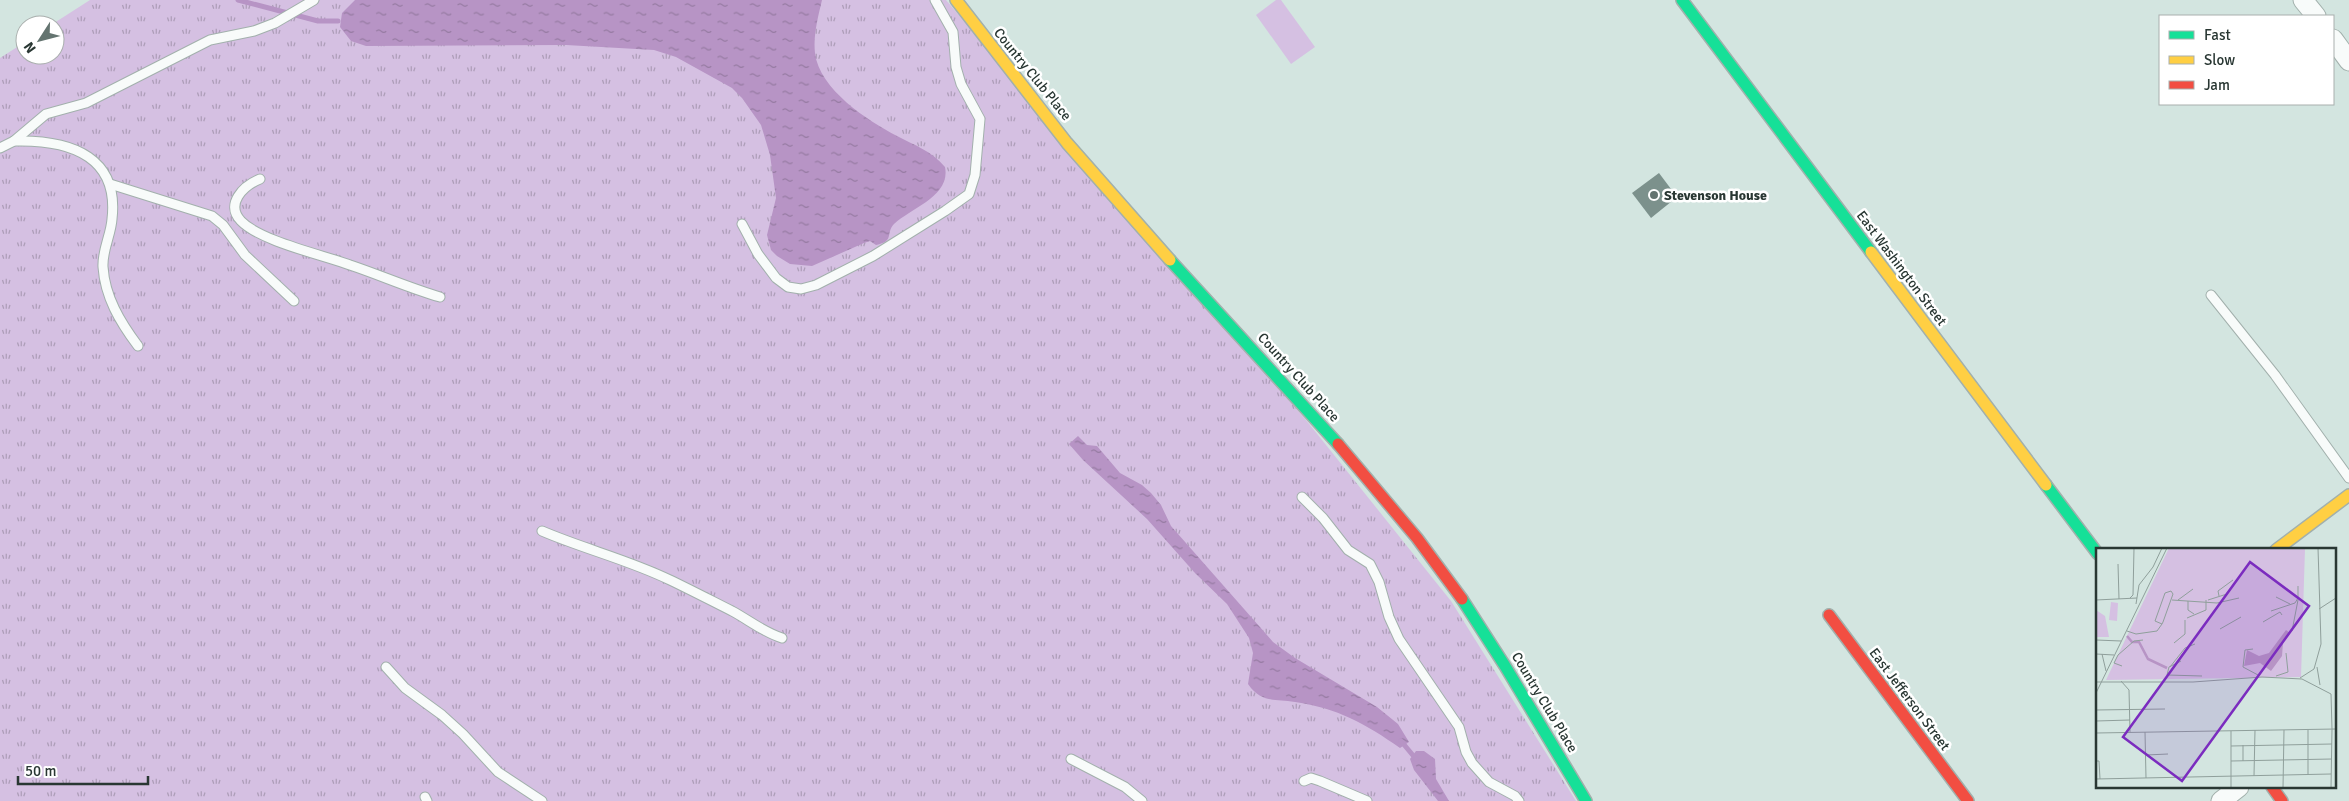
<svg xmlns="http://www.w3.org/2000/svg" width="2349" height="801" viewBox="0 0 2349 801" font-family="Signika,sans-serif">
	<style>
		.grass { fill: url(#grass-tufts) }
		.pitch { fill: #d5c0e2 }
		.water { fill: url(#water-ripples) }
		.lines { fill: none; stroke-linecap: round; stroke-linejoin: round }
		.stream { stroke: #b794c5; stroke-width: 5 }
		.building { fill: #7c918c }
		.lane-casing { stroke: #a2b0ac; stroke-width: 11 }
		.street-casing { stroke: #a2b0ac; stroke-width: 21 }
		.fast-casing { stroke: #a2b0ac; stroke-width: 14 }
		.slow-casing { stroke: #a2b0ac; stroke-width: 14 }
		.jam-casing { stroke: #a2b0ac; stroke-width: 14 }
		.lane { stroke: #f8fbfa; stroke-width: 9 }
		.street { stroke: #f8fbfa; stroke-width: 19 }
		.fast { stroke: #16e098; stroke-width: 11 }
		.slow { stroke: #ffcf43; stroke-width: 11 }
		.jam { stroke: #f24e42; stroke-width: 11 }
		.poi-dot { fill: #647470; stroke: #fff; stroke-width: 2 }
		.labels { text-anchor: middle; stroke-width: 5; stroke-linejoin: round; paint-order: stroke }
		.street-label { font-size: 14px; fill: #293733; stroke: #fff }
		.poi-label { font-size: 14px; font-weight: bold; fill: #293733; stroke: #fff; text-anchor: start }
		.inset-river { fill: none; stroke: #b794c5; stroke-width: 2.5 }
		.inset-road { fill: none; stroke: #8f9f9b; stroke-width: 1 }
		.view { fill: #7b2cbf; fill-opacity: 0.15; stroke: #7b2cbf; stroke-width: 2.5 }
		.inset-edge { fill: none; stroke: #293733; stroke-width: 2.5 }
	</style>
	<defs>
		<pattern id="grass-tufts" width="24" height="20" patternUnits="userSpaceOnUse" patternTransform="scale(1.25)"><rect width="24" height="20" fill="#d5c0e2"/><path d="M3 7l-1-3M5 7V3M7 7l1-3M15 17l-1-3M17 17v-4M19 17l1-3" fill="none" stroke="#ad9db8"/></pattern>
		<pattern id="water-ripples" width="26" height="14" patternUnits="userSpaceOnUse" patternTransform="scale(1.25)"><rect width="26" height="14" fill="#b794c5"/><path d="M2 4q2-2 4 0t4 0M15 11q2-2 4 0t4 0" fill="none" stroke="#957aa1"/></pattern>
	</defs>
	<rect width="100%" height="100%" fill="#d3e5e0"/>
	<polygon class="grass" points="90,0 946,0 1306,420 1451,601 1576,801 0,801 0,58 25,42 25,55 55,55 55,25 51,25"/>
	<polygon class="pitch" points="1276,0 1281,0 1315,47 1291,64 1256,15"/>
	<g class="water">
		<path d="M355 0H822C818 17 813 36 815 53 819 89 868 121 897 136 914 145 932 151 945 167 951 196 911 208 894 224 885 234 895 241 876 245L870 241 864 243 812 266 790 264 777 256 771 250 767 235 776 198 770 155 761 125 742 98 732 88 676 57 654 50 566 45 366 46 351 41 340 27 342 13Z"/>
		<path d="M1078 436 1087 445 1097 446 1120 473 1142 485 1151 493 1161 505 1171 526 1273 642 1295 658 1377 707 1398 724 1409 742 1400 748C1366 724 1337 708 1295 702 1274 698 1262 704 1248 684L1253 653 1249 638 1227 604 1195 573 1147 519 1083 460 1069 444Z"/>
		<polygon points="1416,751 1424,751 1435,759 1436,779 1449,801 1438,801 1414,770 1410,759"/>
	</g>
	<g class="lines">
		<g class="stream">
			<polyline points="238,0 318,21 338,21"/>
			<polyline points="1401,741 1416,759"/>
		</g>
	</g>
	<polygon class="building" points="1659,173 1677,197 1651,218 1632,193"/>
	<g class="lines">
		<defs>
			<g id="lane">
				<polyline points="14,141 46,114 86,103 210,40 254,31 275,23 314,0"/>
				<path d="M0 148 14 141H21C73 141 119 158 112 219 111 235 102 250 103 267 105 297 120 322 138 346"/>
				<path d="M260 179C243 186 225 204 241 221 260 241 323 255 350 265 380 275 409 288 440 297"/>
				<polyline points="110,184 212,216 223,225 245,255 294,301"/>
				<polyline points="742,224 758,254 776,278 788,287 801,289 816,285 873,256 945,211 969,194 975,175 980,119 961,84 956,67 953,32 935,0"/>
				<polyline points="2211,295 2275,375 2349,478"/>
				<polyline points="1302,497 1323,518 1348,550 1370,564 1379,582 1389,617 1399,639 1459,727 1466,752 1472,763 1489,782 1515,796 1519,801"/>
				<path d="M542 531C584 549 629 560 670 580 691 590 712 601 732 611 749 620 763 632 782 638"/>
				<polyline points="386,667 405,688 442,715 463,734 498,772 542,801"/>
				<polyline points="1071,759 1125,787 1142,801"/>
				<polyline points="1304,781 1311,778 1320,781 1367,801"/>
				<polyline points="425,797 427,801"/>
			</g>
			<g id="street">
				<polyline points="2303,0 2316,16"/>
				<polyline points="2333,39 2349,61"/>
				<polyline points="2221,801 2239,787"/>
			</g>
			<g id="fast">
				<polyline points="1682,0 1871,252"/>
				<polyline points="1170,260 1338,444"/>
				<polyline points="2046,485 2098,554"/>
				<polyline points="1462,599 1505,666 1586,801"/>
			</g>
			<g id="slow">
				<polyline points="956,0 1067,143 1170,260"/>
				<polyline points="1871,252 2046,485"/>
				<polyline points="2276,550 2349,495"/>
			</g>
			<g id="jam">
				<polyline points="1338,444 1417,538 1462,599"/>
				<polyline points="1829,615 1968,801"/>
				<polyline points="2272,787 2282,801"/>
			</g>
		</defs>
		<use href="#lane" class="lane-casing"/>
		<use href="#street" class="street-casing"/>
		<use href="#fast" class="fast-casing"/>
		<use href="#slow" class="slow-casing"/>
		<use href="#jam" class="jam-casing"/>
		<use href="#lane" class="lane"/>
		<use href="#street" class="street"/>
		<use href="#fast" class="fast"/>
		<use href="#slow" class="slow"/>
		<use href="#jam" class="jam"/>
	</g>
	<circle class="poi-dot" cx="1654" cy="195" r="5"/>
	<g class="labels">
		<g class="street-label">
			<text transform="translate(1033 74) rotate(51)" y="5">Country Club Place</text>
			<text transform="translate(1902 268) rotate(53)" y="5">East Washington Street</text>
			<text transform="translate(1299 377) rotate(48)" y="5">Country Club Place</text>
			<text transform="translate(1910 699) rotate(53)" y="5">East Jefferson Street</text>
			<text transform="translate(1545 702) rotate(59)" y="5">Country Club Place</text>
		</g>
		<g class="poi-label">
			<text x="1664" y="200">Stevenson House</text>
		</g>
	</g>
	<g transform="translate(2096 548)">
		<rect width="240" height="240" fill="#d3e5e0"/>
		<path d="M73 0H209L205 129 10 132Z" fill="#d5c0e2"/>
		<path d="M15 54 22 55 21 73 13 72ZM0 62 9 68 13 89H0Z" fill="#d5c0e2"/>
		<path d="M190 82 194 85 187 95 186 108 175 123 164 115 148 118 151 102 163 108 173 105Z" fill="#b794c5"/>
		<path class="inset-river" d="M31 88 36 94H43L52 111 71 120"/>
		<path class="inset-road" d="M22 16 23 51M123 48 122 43 137 32M180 49 194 56M34 50 37 47 38 0M0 52 41 50M76 52 121 55 143 50M82 52 97 41M112 52 131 46M92 53V62L98 66M40 56 43 37 57 19 66 0M223 61 240 50M175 63 199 55 202 50V38M91 70 110 62V52M167 74 184 64 186 67M124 81 145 69M31 83 40 86 61 83 66 76 67 74 77 46 75 43 69 45 59 73 66 76M196 83 202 52M0 92 25 93M78 95 89 86V72M157 101 149 102 147 119 162 127M0 106 18 107M6 106 10 123M85 113 73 119 71 127 106 128M26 118 18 115 22 107 38 93 47 92M74 119 89 100 99 96M221 119 224 137M180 128 192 124 190 105M204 130 218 121 225 96 222 0M25 133 33 142 34 184M0 134H97L166 129 206 131 235 146 236 181M0 145 71 0M0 162 69 161M0 173 34 172M49 184 50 230M0 185 240 181M135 198 236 196M50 207 72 206M0 213H3L4 231M135 213 236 211M147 213V197M212 227V182M158 228 159 182M0 231 235 226M135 240V183M187 240 188 182M235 240 236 181"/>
		<path class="view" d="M154 14 213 58 86 233 27 189Z"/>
		<rect width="240" height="240" class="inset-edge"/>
	</g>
	<rect x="2159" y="15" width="175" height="90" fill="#ffffff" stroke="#a9afad"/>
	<rect x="2169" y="31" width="25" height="8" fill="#16e098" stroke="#a9afad"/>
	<text x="2204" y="40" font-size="15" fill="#293733">Fast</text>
	<rect x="2169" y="56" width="25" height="8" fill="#ffcf43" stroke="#a9afad"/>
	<text x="2204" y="65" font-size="15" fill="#293733">Slow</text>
	<rect x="2169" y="81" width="25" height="8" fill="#f24e42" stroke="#a9afad"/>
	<text x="2204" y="90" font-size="15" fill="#293733">Jam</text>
	<g transform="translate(40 40) rotate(234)"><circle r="24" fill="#ffffff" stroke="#a9afad"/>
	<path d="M0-4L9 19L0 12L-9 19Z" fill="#647470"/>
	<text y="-8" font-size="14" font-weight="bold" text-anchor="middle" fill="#293733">N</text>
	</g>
	<path d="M18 776v8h130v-8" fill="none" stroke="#293733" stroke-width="2.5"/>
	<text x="25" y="776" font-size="15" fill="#293733" stroke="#ffffff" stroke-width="4" paint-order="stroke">50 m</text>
</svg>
